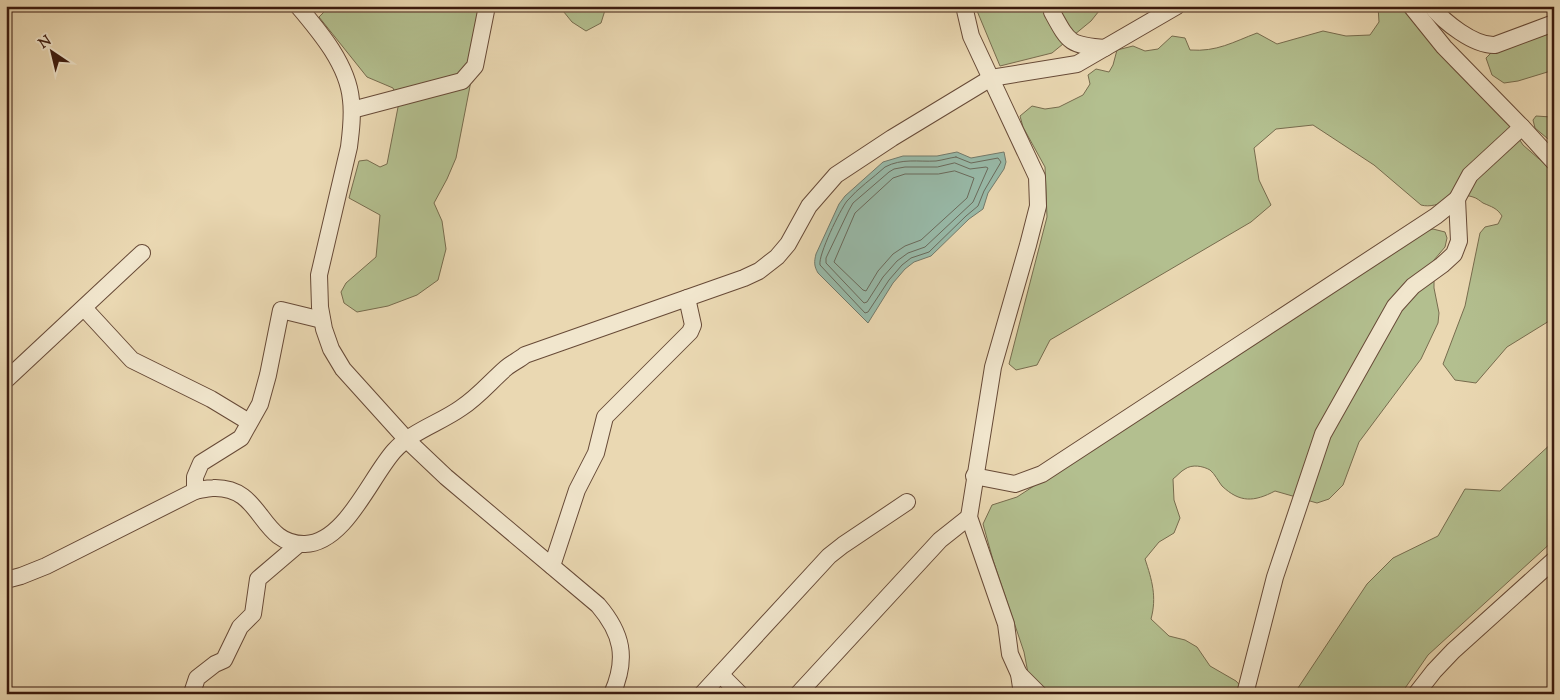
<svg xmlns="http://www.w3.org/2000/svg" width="1560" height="700" viewBox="0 0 1560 700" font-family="'Sorts Mill Goudy',serif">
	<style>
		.green { fill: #b3bf8f; stroke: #776c4e }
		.water { fill: #98baa9; stroke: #737a6b }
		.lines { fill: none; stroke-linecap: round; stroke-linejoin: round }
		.shore { stroke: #6a6a5c; stroke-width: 1 }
		.minor-casing { stroke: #674a37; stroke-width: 18 }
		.minor { stroke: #f1e6cd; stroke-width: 16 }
	</style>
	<rect width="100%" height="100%" fill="#ead8b2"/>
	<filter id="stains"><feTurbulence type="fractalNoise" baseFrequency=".004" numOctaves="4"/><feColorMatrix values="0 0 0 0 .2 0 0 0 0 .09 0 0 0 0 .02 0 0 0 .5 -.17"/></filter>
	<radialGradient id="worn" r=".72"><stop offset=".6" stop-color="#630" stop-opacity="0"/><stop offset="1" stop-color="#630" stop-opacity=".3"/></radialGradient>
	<g class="green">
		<polygon points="330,6 481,6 471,81 456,158 447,179 434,203 442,221 446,249 438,280 417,295 388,306 357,312 344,303 341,292 346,283 376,257 380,215 349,198 359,161 367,160 380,167 387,164 399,102 393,88 367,77 319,17"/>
		<polygon points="559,6 606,6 606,7 601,23 586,31 572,22"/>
		<polygon points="975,6 1103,6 1091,21 1052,53 1000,66"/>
		<path d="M1378 6H1406L1501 111 1523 145 1554 172V318L1507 347 1476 383 1455 380 1443 364 1465 306 1480 233 1485 227 1498 224 1502 216C1497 208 1492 207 1483 203 1480 201 1477 198 1473 197 1457 191 1439 210 1421 205L1374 165 1313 125 1276 129 1254 148 1259 180 1271 205 1251 222 1050 340 1037 365 1016 370 1009 364 1047 217 1045 167 1023 127 1020 116 1032 106 1045 109 1059 107 1083 95 1090 84 1088 75 1096 69 1109 72 1113 65 1117 50 1133 46 1145 51 1158 49 1172 36 1185 38 1190 50C1217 52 1233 42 1257 33L1277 44 1323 31 1346 36 1370 35 1379 22Z"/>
		<polygon points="1554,27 1554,70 1518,81 1504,83 1492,75 1486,58 1494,50"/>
		<polygon points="1536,116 1551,117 1554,121 1554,144 1535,128 1533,120"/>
		<path d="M1433 229 1445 232 1447 238 1445 247 1434 260V288L1439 313 1438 323 1421 359 1359 442 1343 485 1329 499 1317 503 1275 491C1254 502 1240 503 1222 486 1218 481 1215 474 1210 470 1203 466 1192 464 1185 469 1181 471 1177 476 1173 479L1174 500 1180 518 1174 533 1159 542 1145 559C1152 580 1157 597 1151 619L1169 636 1185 640 1197 647 1210 666 1236 681 1248 694H1032L1024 652 993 560 983 524 992 505 1017 497 1426 231Z"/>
		<polygon points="1554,441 1554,540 1428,655 1401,694 1294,694 1367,584 1393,558 1438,536 1465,489 1500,491"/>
	</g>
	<path class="water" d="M957 152 971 158 1004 152 1006 162 1004 169 988 193 983 209 969 219 931 256 914 262 905 269 893 283 868 323 818 273C814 266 814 262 816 254L839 204 845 196 883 162 903 156H937Z"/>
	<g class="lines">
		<g class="shore">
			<path d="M956 157 971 163 998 158 1001 162 984 191 978 206 966 216 929 252 911 258 902 265 889 280 868 312 865 313 820 265C818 255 840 210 847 201 858 188 873 178 885 167 902 158 918 162 936 161 943 160 949 158 956 157Z"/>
			<polygon points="955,163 970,169 986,167 988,168 973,202 925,247 908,253 897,261 883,277 867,302 864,303 826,263 826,258 849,210 853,203 889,172 894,169 905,167 937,167"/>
			<polygon points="955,171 974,178 967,198 921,240 905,246 893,254 878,271 866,291 863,290 834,262 855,213 893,178 905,174 938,174"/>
		</g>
		<defs>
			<g id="minor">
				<path d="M298 6C320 32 348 65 351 100 353 116 351 131 349 147L319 275 320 307 324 329 331 349 343 369 408 441 446 477 598 605C622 633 628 658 612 694"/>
				<polyline points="964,6 971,36 1037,177 1038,206 1028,245 993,367 969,517 1006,624 1010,654 1019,674 1022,694"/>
				<path d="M1054 6 1052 12C1069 43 1069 45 1105 48"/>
				<polyline points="1411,6 1444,47 1522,127"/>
				<path d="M1431 6C1444 22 1474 46 1495 45L1554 23"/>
				<polyline points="352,110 462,81 475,66 487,6"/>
				<polyline points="84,308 132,360 211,399 249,422"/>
				<polyline points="6,380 142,253"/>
				<polyline points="974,476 1015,484 1042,474 1436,216 1457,199 1470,175 1522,127 1554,162"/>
				<polyline points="195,491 195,477 201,463 241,438 260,404 268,375 281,310 322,320"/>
				<polyline points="552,566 577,490 596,453 605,417 690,332 693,325 687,298"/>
				<path d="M6 580 21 576 46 566 195 491C201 490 207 488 213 488 264 486 258 545 305 544 345 543 370 478 394 451 412 431 440 423 461 408 478 397 491 381 506 368 512 363 519 360 525 355L744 278 759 271 777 257 788 244 809 206 836 175 892 138 991 78 1077 64 1177 6"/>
				<polyline points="1019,674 1039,694"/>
				<polyline points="721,675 740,694"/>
				<polyline points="192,693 197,678 215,664 224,660 240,627 253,614 258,579 299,544"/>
				<polyline points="702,694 829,556 843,545 907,502"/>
				<polyline points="798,694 940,540 969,517"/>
				<polyline points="1245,694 1275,577 1323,434 1395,306 1413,286 1442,265 1454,254 1459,241 1457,199"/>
				<polyline points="1416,694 1434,671 1453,651 1554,560"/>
			</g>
		</defs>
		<use href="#minor" class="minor-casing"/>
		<use href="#minor" class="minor"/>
	</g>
	<rect width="1560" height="700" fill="none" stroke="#ead8b2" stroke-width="25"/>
	<rect x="8" y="8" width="1545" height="685" fill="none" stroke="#3b1a0e" stroke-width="2.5"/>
	<rect x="12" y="12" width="1535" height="675" fill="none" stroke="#3b1a0e"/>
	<g transform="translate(52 52) rotate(325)" stroke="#f1e6cd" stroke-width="4" paint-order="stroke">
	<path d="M0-4L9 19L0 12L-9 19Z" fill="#3b1a0e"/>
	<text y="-8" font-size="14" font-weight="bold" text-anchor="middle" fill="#3b1a0e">N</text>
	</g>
	<rect width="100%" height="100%" filter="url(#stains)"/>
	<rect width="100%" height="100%" fill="url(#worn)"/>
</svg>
